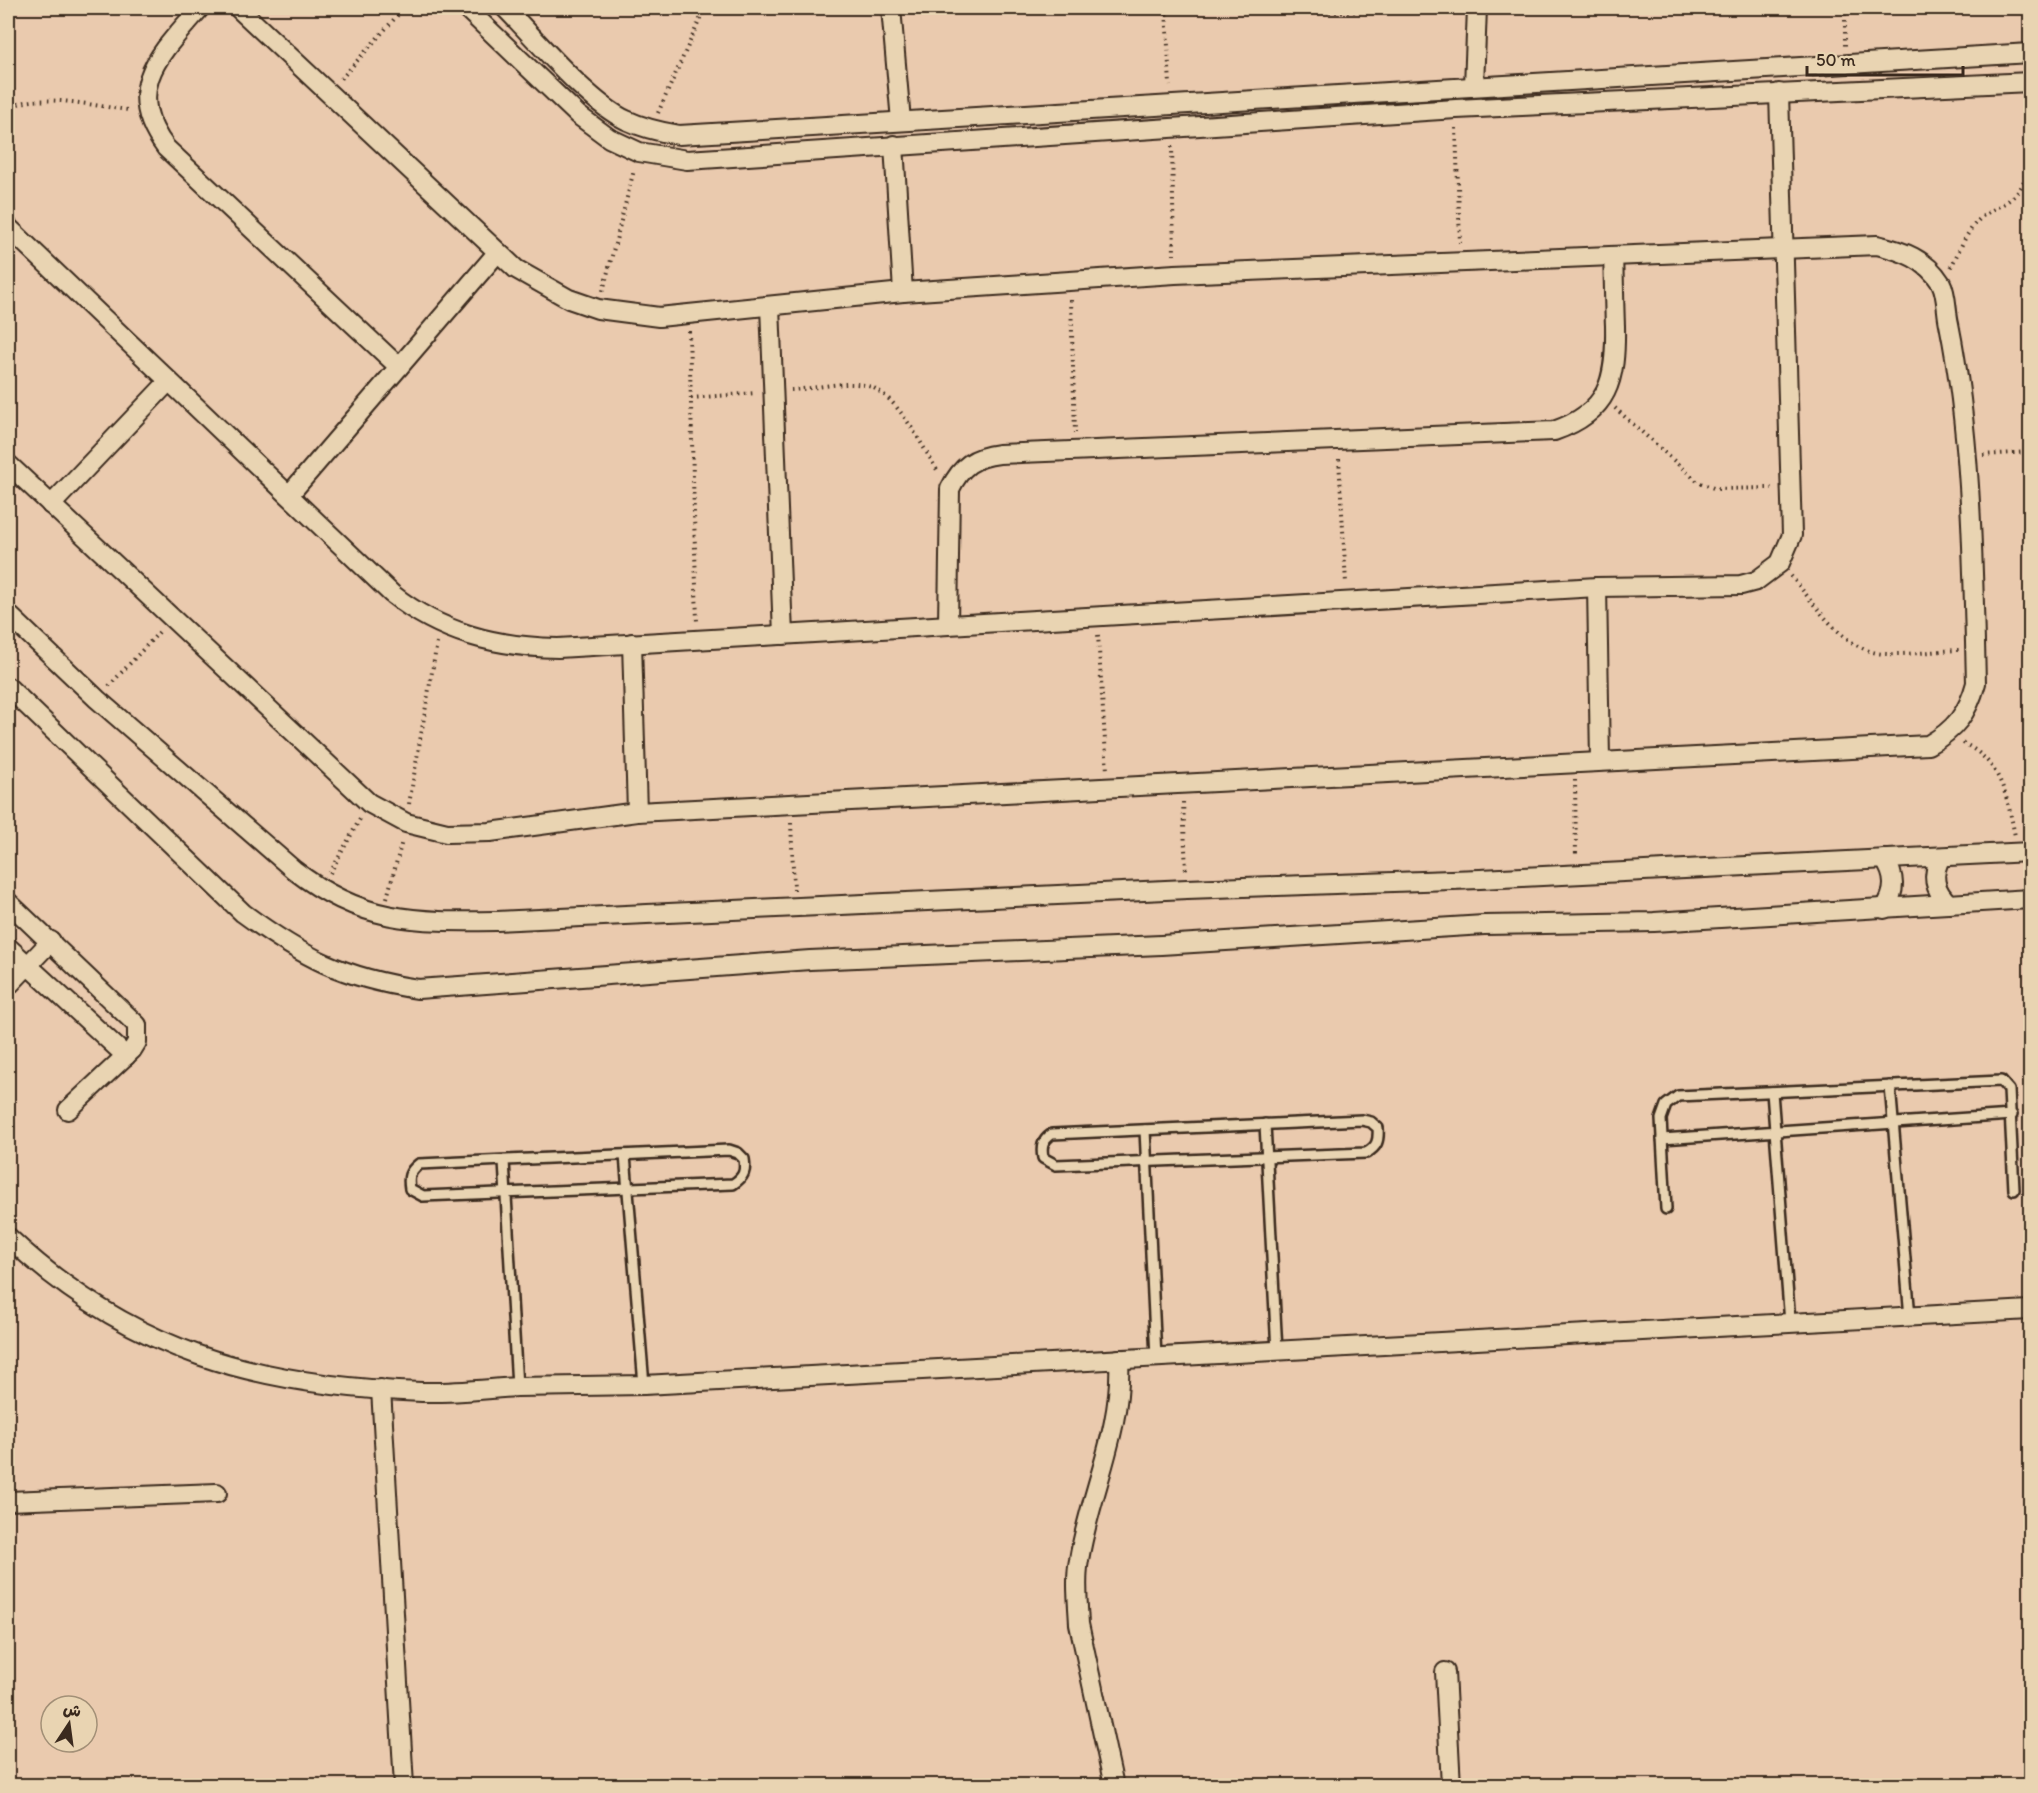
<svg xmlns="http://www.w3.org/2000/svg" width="2038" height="1793" viewBox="0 0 2038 1793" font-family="Itim,'Playpen Sans Arabic',sans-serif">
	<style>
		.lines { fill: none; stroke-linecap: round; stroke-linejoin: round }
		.service-casing { stroke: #3b2a1e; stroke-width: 14 }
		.minor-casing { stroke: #3b2a1e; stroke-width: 22 }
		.path { stroke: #3b2a1e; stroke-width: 4; stroke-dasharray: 1.5 4.5; stroke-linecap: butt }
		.service { stroke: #e9d4b2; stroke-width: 9 }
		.minor { stroke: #e9d4b2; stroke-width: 18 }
	</style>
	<rect width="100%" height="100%" fill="#eacaae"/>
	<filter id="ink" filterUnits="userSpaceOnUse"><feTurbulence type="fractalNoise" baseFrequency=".0167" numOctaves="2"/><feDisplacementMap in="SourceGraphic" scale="12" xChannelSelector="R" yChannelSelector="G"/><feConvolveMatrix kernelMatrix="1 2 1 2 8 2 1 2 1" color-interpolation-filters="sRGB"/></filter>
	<g filter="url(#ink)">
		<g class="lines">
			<defs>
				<g id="service">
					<polyline points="1890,1086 1910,1317"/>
					<polyline points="1772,1092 1790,1323"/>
					<path d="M1362 1120 1371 1122 1378 1128C1379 1141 1377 1147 1366 1153L1056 1165 1043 1158C1041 1147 1042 1141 1052 1134Z"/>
					<polyline points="1265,1124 1277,1351"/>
					<polyline points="1145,1130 1156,1357"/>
					<polyline points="1662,1139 2012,1115"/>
					<path d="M729 1150 738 1153 744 1159C746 1171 744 1177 733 1184L423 1196 410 1189C408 1177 409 1172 419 1164Z"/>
					<polyline points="625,1155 644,1385"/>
					<polyline points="504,1161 517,1387"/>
					<polyline points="1666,1209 1661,1119 1666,1105 1678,1096 2001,1081 2009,1090 2014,1190"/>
				</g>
				<g id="minor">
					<path d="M200 8C161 53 121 88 166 148L399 367"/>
					<polyline points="466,8 578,115 609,138 639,152 687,160 1456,109 2030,82"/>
					<path d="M505 8C536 39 588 102 626 120 643 128 660 132 679 135L2030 53"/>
					<polyline points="891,8 901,121"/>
					<polyline points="1474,86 1477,8"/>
					<polyline points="894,145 903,292"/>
					<path d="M8 227 392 594C441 633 496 647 558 648L1597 587 1741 585 1756 581 1780 563 1792 535 1779 93"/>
					<polyline points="770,306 783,635"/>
					<path d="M8 464 369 803 406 823 447 833 490 832 637 812 1928 745C1955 730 1968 713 1976 683 1973 566 1972 438 1949 324 1946 312 1947 294 1941 283 1926 259 1903 251 1877 245L1175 274 903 292 659 317 598 309 569 299 516 269 238 8"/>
					<polyline points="289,495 497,253"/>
					<polyline points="51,505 169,381"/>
					<polyline points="1597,587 1600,760"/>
					<path d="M8 614 97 699 294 870C362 923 415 922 497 921L1187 889 1480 879 2030 852"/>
					<path d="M948 625 950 489C961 466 974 457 999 454L1554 431C1609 412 1616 380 1615 326 1614 302 1614 279 1613 256"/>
					<polyline points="632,643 637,812"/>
					<path d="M8 687 243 913C303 957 343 978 418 989L810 960 1161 945 1484 925 1654 922 2030 899"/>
					<path d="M1941 857C1931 875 1934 890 1949 904"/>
					<polyline points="8,902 137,1025 137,1042 132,1050 68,1110"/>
					<path d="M1884 909C1896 892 1896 876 1884 859"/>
					<polyline points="8,947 126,1056"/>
					<polyline points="8,986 51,941"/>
					<path d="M8 1237C130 1352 258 1386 422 1392 453 1393 486 1389 517 1387 559 1386 602 1386 644 1385L2030 1310"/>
					<polyline points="381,1389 404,1786"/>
					<polyline points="8,1501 217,1493"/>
					<polyline points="1445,1672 1451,1786"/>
					<path d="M1114 1786 1079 1624C1078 1603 1075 1581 1079 1560 1090 1492 1123 1429 1119 1359"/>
				</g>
			</defs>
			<use href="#service" class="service-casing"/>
			<use href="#minor" class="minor-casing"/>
			<g class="path">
				<polyline points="1166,8 1170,86"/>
				<polyline points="1276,8 1292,13 1460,9"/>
				<polyline points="1845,8 1845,46"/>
				<polyline points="341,79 404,8"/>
				<path d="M8 110C28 90 100 107 128 110"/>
				<polyline points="658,113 705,8"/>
				<polyline points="1456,128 1460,243"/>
				<polyline points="1172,146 1174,255"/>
				<path d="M1951 267C1960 250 1967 229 1983 216 1996 206 2014 202 2022 185 2032 165 2026 124 2025 101"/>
				<polyline points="603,291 634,170"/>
				<polyline points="1071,300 1075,433"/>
				<polyline points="689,331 697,623"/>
				<path d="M791 390C813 389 842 381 864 385 896 390 922 447 939 473"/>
				<polyline points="691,398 756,393"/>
				<polyline points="1615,408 1698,482 1716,489 1772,488"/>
				<polyline points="1983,455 2030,452"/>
				<polyline points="1339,459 1346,583"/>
				<path d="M1791 576C1815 604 1844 652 1885 654 1909 655 1934 651 1959 650"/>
				<polyline points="1098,635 1107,771"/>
				<polyline points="109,686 161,630"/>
				<path d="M1963 743C2002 762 2007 797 2015 836"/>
				<polyline points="1575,780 1576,857"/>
				<polyline points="1183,802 1186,872"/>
				<polyline points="409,804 437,643"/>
				<polyline points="791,823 794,890"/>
				<polyline points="330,873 361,817"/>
				<polyline points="387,898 402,841"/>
			</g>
			<use href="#service" class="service"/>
			<use href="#minor" class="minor"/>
		</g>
	</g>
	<rect width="2038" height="1793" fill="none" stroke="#e9d4b2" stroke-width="30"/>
	<rect x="15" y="15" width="2008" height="1763" fill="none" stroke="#3b2a1e" stroke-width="2" filter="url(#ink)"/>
	<g transform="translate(69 1724) rotate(13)"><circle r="28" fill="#e9d4b2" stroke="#a39077" stroke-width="1.5"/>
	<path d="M0-4.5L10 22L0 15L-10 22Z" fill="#3b2a1e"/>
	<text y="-9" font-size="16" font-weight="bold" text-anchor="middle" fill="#3b2a1e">ش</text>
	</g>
	<path d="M1807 66v9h156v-9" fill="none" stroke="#3b2a1e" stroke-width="3"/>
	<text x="1816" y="66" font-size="18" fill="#3b2a1e" stroke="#e9d4b2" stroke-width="4.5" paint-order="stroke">50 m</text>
</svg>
